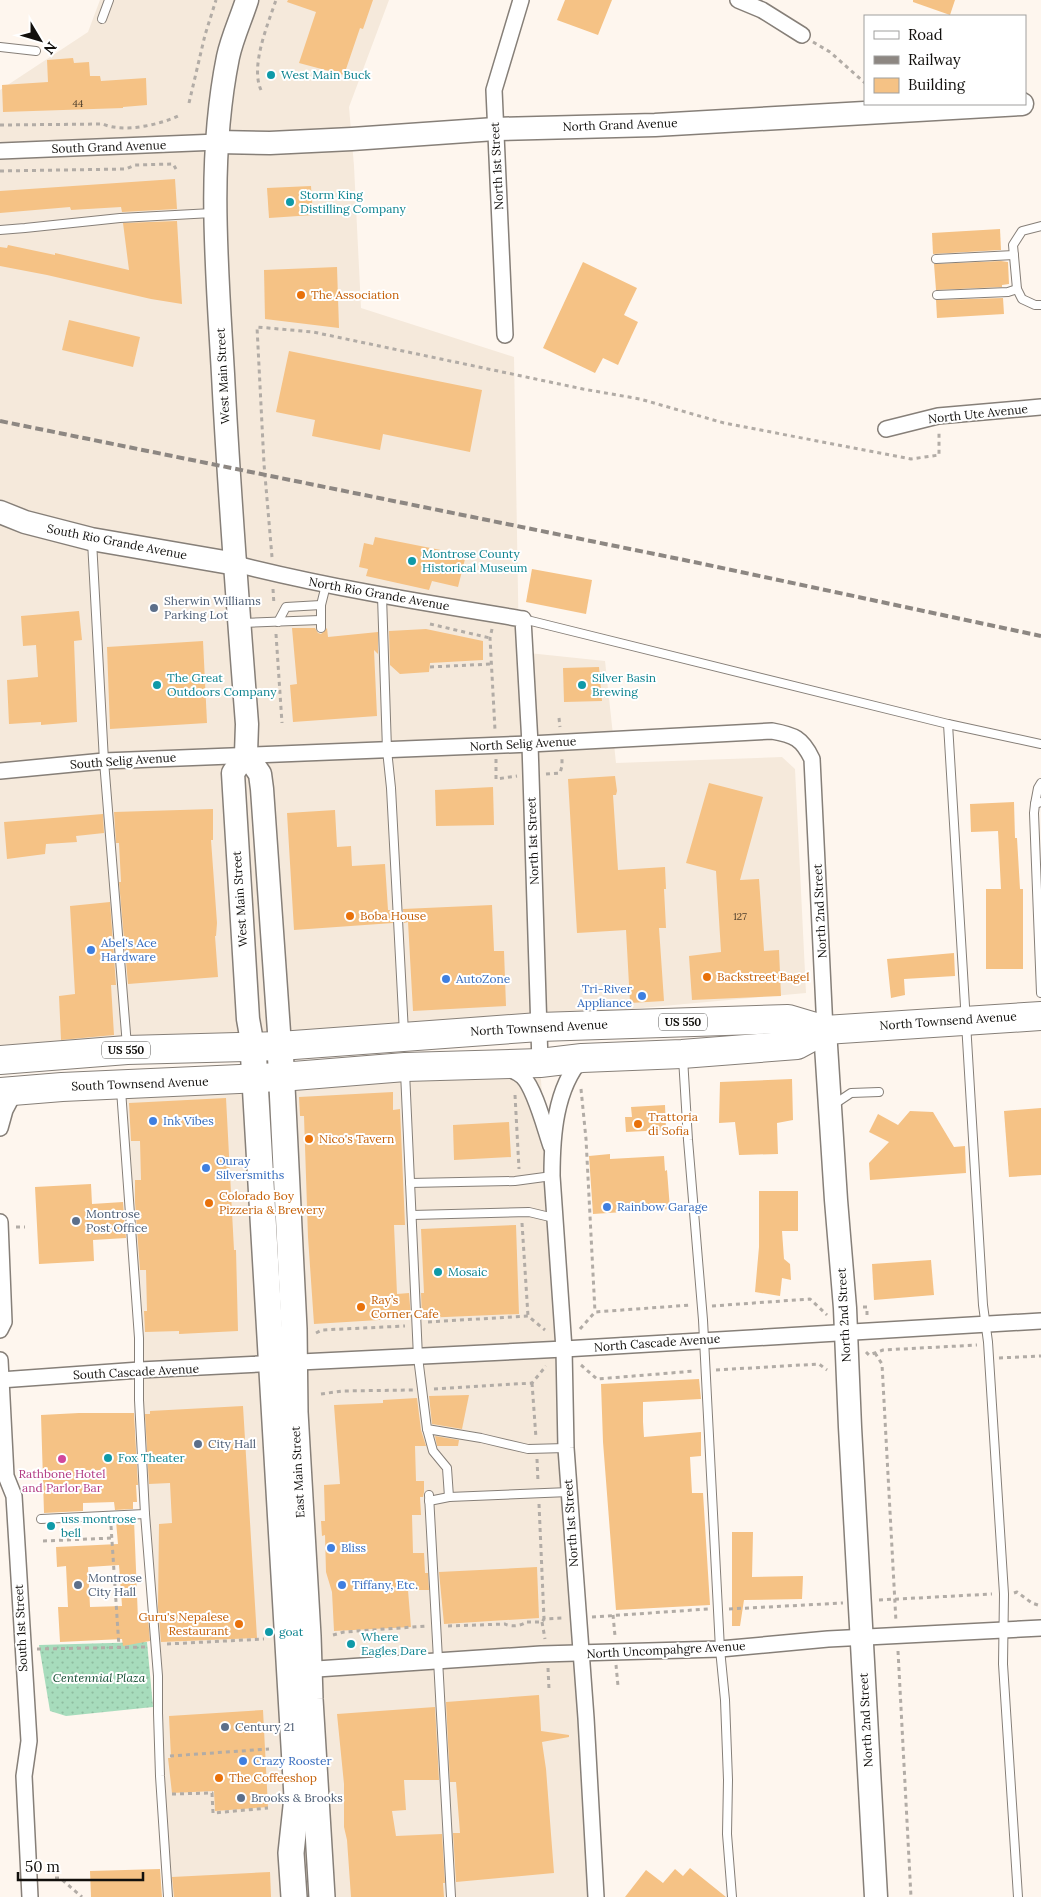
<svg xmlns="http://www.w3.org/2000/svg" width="1041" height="1897" viewBox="0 0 1041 1897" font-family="Lora,serif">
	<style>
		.built { fill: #f5e9db }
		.grass { fill: url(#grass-dots) }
		.building { fill: #f5c285; fill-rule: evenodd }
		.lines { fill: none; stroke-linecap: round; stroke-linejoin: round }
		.lane-casing { stroke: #867f78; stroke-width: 10 }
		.street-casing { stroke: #867f78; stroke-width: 18 }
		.secondary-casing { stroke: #867f78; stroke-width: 25 }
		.primary-casing { stroke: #867f78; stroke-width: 28 }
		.highway-casing { stroke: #867f78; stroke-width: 30 }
		.path { stroke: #b2aca6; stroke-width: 3; stroke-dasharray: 4 4; stroke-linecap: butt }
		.lane { stroke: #fff; stroke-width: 8 }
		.street { stroke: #fff; stroke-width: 15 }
		.secondary { stroke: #fff; stroke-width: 22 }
		.primary { stroke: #fff; stroke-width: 25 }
		.highway { stroke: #fff; stroke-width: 28 }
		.rail { stroke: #8d8782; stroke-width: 4; stroke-dasharray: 8 4; stroke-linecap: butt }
		.culture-dot { fill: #0f9aa8; stroke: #fff; stroke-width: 2 }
		.food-dot { fill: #e8710a; stroke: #fff; stroke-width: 2 }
		.service-dot { fill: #5c6f8a; stroke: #fff; stroke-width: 2 }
		.shop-dot { fill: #3f7fe0; stroke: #fff; stroke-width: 2 }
		.hotel-dot { fill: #d1479c; stroke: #fff; stroke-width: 2 }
		.labels { text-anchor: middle; stroke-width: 4; stroke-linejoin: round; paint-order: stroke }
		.number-label { font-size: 10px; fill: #4b3c2b }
		.shield { fill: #fff; stroke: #595856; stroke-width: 1 }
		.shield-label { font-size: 11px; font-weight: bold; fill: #12100d }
		.culture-label { font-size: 12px; fill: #0d838f; stroke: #fff; text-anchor: start }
		.street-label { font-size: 12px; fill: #12100d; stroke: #fff }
		.food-label { font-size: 12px; fill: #c56008; stroke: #fff; text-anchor: start }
		.service-label { font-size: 12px; fill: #4e5e75; stroke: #fff; text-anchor: start }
		.shop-label { font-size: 12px; fill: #366cbe; stroke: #fff; text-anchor: start }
		.hotel-label { font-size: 12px; fill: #b23c85; stroke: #fff }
		.park-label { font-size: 12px; font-style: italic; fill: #104b2f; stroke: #fff }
	</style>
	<defs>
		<pattern id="grass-dots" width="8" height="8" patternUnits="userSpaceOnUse" patternTransform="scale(1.25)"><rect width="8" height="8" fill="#a7dcbc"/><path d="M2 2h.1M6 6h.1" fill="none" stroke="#8fbca0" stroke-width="1.8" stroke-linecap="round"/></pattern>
	</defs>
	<rect width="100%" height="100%" fill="#fef6ee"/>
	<g class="built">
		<polygon points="100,0 389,0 349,107 354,166 361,308 514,357 519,652 605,661 616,763 782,757 795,769 806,993 521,1019 0,1060 0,90 88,32"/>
		<polygon points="540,1063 589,1897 166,1897 121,1086"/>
	</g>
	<polygon class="grass" points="147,1642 153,1707 66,1716 50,1711 39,1645"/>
	<g class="building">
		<polygon points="288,0 373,0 363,29 360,28 344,75 299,63 316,12 287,2"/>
		<polygon points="565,0 612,0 598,35 557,20"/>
		<polygon points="913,0 955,0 950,15 913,2"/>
		<polygon points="73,58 74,63 89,62 90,76 100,76 101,81 146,78 147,105 123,107 123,108 3,112 2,85 48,82 47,60"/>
		<polygon points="175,179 177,209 122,212 121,207 71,210 70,207 0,213 0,191"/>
		<polygon points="311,186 313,215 269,218 267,188"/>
		<polygon points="177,221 182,304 151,299 47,275 0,266 0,247 7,248 8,245 55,255 55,253 129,270 123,223"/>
		<polygon points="1000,229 1001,250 933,254 932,233"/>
		<polygon points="1001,261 1008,262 1009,284 1002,285 1002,287 936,290 934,264"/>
		<polygon points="583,262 637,288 624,315 638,322 618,365 603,358 595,373 543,348"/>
		<polygon points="337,267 339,328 265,319 264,270"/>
		<polygon points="1003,298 1004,314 937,318 936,300"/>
		<polygon points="69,320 140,337 133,367 62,350"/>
		<polygon points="289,351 482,390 470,452 383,434 380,450 312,436 315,420 276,412"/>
		<polygon points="375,537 466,555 458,587 432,581 429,590 366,576 368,569 359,567 364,543 373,545"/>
		<polygon points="532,569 592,580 586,614 526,602"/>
		<polygon points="79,611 82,640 74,641 77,722 41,725 41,722 9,724 7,680 38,677 36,645 23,646 21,616"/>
		<polygon points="292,628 315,628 318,633 321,634 327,628 328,637 378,632 378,654 374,650 377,716 293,722 290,685 297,684"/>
		<polygon points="426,629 483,641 483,660 430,663 429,672 400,674 390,665 389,631"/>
		<polygon points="203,641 207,723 110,729 107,647"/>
		<polygon points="599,667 602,701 564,702 563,668"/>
		<polygon points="615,776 617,791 616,795 613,795 618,870 665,867 666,889 664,889 666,928 659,928 664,1001 630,1003 626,930 577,933 568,779"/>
		<polygon points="709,783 763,797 740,880 759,879 764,951 779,950 781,996 692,1000 689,956 721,952 716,871 686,863"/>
		<polygon points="493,787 494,825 436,826 435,790"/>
		<polygon points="1014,802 1015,838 1017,838 1020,889 1023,889 1023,969 986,969 986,889 1001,889 998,831 971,832 970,804"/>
		<polygon points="213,809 213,840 211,840 217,923 216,936 215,936 218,977 128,984 119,882 121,882 119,843 116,843 114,812"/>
		<polygon points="335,810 337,847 351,846 352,866 385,864 388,910 392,910 393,923 294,930 287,813"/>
		<polygon points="103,814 104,833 76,836 77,842 46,844 45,854 7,859 4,822"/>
		<polygon points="110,902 116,985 111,985 114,1035 61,1040 59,996 75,994 70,906"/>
		<polygon points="492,905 494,951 504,951 506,1006 413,1011 408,922 404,923 403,909"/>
		<polygon points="954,953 955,976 904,979 905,995 891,998 887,959"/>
		<polygon points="792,1079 793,1120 777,1123 778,1154 739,1155 735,1122 719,1123 720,1082"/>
		<polygon points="393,1092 393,1110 400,1109 405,1225 394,1225 397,1294 409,1293 411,1318 314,1324 308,1237 304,1116 300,1116 299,1097"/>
		<polygon points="226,1098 234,1250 236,1250 238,1331 179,1334 179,1331 145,1332 144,1311 147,1311 146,1270 140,1270 135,1202 135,1180 141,1180 140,1141 131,1141 129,1103"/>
		<polygon points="665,1105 666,1130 626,1132 625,1117 632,1117 631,1107"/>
		<polygon points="1041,1108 1041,1175 1009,1177 1004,1111"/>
		<polygon points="910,1111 933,1112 954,1147 965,1146 966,1173 870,1180 869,1163 889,1142 869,1132 878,1114 898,1125"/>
		<polygon points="509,1122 511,1157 454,1160 453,1125"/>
		<polygon points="610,1154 610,1159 664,1156 665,1171 667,1170 670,1209 593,1214 589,1156"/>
		<polygon points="91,1184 92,1204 123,1202 126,1238 93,1240 94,1261 39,1264 35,1187"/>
		<polygon points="759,1191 798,1191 798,1231 782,1231 784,1259 790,1264 791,1280 782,1278 780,1296 755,1292 759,1247"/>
		<polygon points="516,1225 519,1314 422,1318 421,1293 424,1293 421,1229"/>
		<polygon points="931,1260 934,1295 874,1300 872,1264"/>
		<polygon points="699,1379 701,1399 643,1402 643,1422 644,1437 701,1432 701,1456 690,1457 692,1493 703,1493 710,1605 616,1610 603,1442 601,1384"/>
		<polygon points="469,1395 462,1429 432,1424 429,1396"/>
		<polygon points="417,1398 421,1430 426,1446 415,1446 416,1481 424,1481 424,1492 423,1497 420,1497 421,1515 412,1515 413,1553 424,1553 425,1573 428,1573 429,1590 408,1590 411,1627 334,1631 332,1592 326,1572 325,1535 322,1536 321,1521 325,1521 324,1485 340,1484 334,1405 383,1403 383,1400"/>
		<polygon points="243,1406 257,1638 161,1642 158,1607 159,1524 172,1523 170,1483 149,1484 145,1414 150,1414 150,1411"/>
		<polygon points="79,1413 134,1413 138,1485 136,1485 137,1502 133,1502 133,1509 115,1510 114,1502 83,1503 83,1511 44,1513 41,1415"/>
		<polygon points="435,1436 459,1440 458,1446 437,1446"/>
		<path d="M134 1520 138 1619 148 1618 150 1641 123 1646 122 1639 60 1642 58 1607H68L66 1566 57 1567 56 1547 118 1544 116 1521ZM119 1565 122 1606 90 1607 88 1567Z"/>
		<polygon points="732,1532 753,1532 752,1577 803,1576 802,1599 744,1600 740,1626 732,1626"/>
		<polygon points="537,1567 539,1618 444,1624 439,1572"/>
		<polygon points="539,1695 541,1731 569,1735 569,1737 542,1742 546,1769 554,1873 456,1882 453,1833 460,1833 456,1782 450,1782 446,1702"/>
		<polygon points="435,1707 439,1780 404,1780 406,1810 392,1811 396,1836 442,1834 445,1883 443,1883 444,1897 351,1897 347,1840 344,1827 344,1784 337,1714"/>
		<polygon points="263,1710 268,1807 215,1811 214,1791 172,1793 168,1758 171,1758 169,1716"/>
		<polygon points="690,1868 726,1897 625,1897 646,1870 663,1883 675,1869 683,1876"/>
		<polygon points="160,1869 162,1897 91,1897 90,1871"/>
		<polygon points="270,1872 271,1897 174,1897 172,1877"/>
	</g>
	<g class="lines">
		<defs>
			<g id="lane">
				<polyline points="102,19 109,0"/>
				<polyline points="0,47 36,51"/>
				<polyline points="1041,226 1022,231 1013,245 1017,289 1022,299 1035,305 1041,305"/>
				<polyline points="0,230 25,228 120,218 212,213"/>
				<polyline points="936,259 1014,255"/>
				<polyline points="937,295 1008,292 1017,289"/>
				<polyline points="92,541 104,761 127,1046"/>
				<polyline points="382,596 387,750 391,788 404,1033"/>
				<polyline points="523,619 948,724 1041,744"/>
				<polyline points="278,622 286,607 321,605"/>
				<polyline points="241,623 320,620"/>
				<polyline points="321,628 321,605 326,585"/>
				<polyline points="948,724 983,1305 988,1342 1004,1594 1003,1664 1018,1897"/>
				<polyline points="1041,802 1035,804 1034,813 1041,993"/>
				<polyline points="1035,804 1038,788 1041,783"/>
				<polyline points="683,1058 688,1140 703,1320 720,1649 725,1700 728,1780 727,1834 732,1897"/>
				<polyline points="405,1072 418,1357 427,1429 481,1438 528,1449 566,1448"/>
				<polyline points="121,1090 139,1338 139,1400 145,1514 158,1676 158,1713 160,1776 168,1897"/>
				<polyline points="833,1105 851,1093 879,1092"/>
				<polyline points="410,1183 515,1181 552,1176"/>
				<polyline points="412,1215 529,1212 554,1218"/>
				<polyline points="427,1429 433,1451 447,1468 449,1497"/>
				<polyline points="429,1495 451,1897"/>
				<polyline points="429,1501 449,1497 569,1492"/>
				<polyline points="41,1519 145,1514"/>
			</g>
			<g id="street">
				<polyline points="738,0 762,10 802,35"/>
				<polyline points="0,151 218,142"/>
				<polyline points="505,335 494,90 521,0"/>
				<polyline points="886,429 938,416 1041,407"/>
				<path d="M236 564C331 588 426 603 523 619L530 744 540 1063"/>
				<path d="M0 771 104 761 530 744 772 731C794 735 802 738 812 759L825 1030"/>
				<path d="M582 1058C555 1089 552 1136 552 1176L564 1349 566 1448 586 1718 596 1897"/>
				<path d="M506 1068C512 1070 518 1072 523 1077 535 1089 545 1129 551 1146"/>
				<polyline points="0,1128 5,1110 15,1091"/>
				<polyline points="0,1222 4,1322 0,1330"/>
				<polyline points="0,1360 6,1476 14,1496 29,1741 24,1776 30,1897"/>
				<polyline points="0,1380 140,1370 564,1349 1041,1321"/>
				<polyline points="302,1670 541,1654 720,1649 828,1639 1041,1628"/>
			</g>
			<g id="secondary">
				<path d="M247 0C241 19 232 38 228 57 207 161 217 269 223 374 229 491 238 608 247 724L246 754 233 773 234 790 248 1019 253 1047"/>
				<polyline points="218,142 270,143 352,139 495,129 655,125 1022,104"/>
				<polyline points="0,512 25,522 91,539 236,564"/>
				<polyline points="246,754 260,774 262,789 280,1046"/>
				<polyline points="825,1030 836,1200 845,1308 850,1427 876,1897"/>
			</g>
			<g id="primary">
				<polyline points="280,1046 294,1329 295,1412 308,1636 310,1699 322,1897"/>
				<polyline points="253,1047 297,1797 291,1853 294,1897"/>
			</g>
			<g id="highway">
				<polyline points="0,1060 127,1050 280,1046 539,1027 788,1019 825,1030 1041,1016"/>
				<polyline points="0,1092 62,1087 281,1077 405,1067 540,1063 582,1058 682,1054 797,1045 825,1030"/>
			</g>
		</defs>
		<use href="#lane" class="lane-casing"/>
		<use href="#street" class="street-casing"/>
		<use href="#secondary" class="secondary-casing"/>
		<use href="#primary" class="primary-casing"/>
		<use href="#highway" class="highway-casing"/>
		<g class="path">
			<polyline points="813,42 830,52 865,83"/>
			<path d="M261 90C250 66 268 24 276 0"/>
			<polyline points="189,103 205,35 216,0"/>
			<path d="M0 125 103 124C123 133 159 125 178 116"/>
			<polyline points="0,171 126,169 135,165 173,164 176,169"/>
			<polyline points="272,557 264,464 257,327 313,332 583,389 640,399 724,423 911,459 939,455 939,431"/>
			<polyline points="273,589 274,605"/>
			<polyline points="430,624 490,638"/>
			<polyline points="492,629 490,638 495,730"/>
			<polyline points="276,634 282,723"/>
			<polyline points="430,667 491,664"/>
			<polyline points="559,718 560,727"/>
			<polyline points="496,759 496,779 517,776"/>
			<polyline points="546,774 560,773 562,766 562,756"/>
			<polyline points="581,1089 586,1139 595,1312"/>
			<polyline points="515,1095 519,1169"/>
			<polyline points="522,1223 528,1316"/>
			<polyline points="16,1227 25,1227"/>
			<polyline points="712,1306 810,1299 827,1315"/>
			<polyline points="863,1307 867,1307 867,1317"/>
			<polyline points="428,1322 528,1316 545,1330"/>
			<polyline points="580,1329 595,1312 691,1305"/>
			<polyline points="316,1333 322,1330 405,1326"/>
			<polyline points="866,1352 869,1355 883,1350 977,1345"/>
			<polyline points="875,1353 882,1364 896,1622"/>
			<polyline points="999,1358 1041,1356"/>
			<polyline points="581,1365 597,1379 695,1371"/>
			<polyline points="716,1370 819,1364 827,1370"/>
			<polyline points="532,1383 536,1438"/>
			<polyline points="434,1389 532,1383 546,1366"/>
			<polyline points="321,1394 342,1391 413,1390"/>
			<polyline points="537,1459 538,1482"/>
			<polyline points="539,1504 544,1619"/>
			<polyline points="111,1526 119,1647"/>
			<polyline points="43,1541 112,1538"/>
			<polyline points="1014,1593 1017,1592 1032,1603 1041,1606"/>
			<polyline points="879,1600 992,1594"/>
			<polyline points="729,1609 843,1603"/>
			<polyline points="613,1615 615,1636"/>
			<polyline points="592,1617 708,1609"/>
			<polyline points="542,1622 545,1639"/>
			<path d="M448 1626 505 1624C510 1627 522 1626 526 1622H542L544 1619 563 1618"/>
			<polyline points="333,1635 344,1632 427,1626"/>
			<polyline points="167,1644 264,1639"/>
			<polyline points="37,1649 146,1647"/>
			<polyline points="898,1651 911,1897"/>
			<polyline points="616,1665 618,1686"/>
			<polyline points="548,1668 549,1689"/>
			<polyline points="170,1756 269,1749"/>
			<polyline points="172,1794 212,1793 213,1813 268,1808"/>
			<polyline points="55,1878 60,1878 82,1897"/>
		</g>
		<use href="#lane" class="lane"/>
		<use href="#street" class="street"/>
		<use href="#secondary" class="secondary"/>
		<use href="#primary" class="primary"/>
		<use href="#highway" class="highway"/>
		<polyline class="rail" points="0,421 694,562 1041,636"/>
	</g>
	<g class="culture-dot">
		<circle cx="271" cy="75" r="5"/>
		<circle cx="290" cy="202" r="5"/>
		<circle cx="412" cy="561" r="5"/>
		<circle cx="157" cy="685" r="5"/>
		<circle cx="582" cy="685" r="5"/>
		<circle cx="438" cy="1272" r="5"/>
		<circle cx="108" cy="1458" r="5"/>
		<circle cx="51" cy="1526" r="5"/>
		<circle cx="269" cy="1632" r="5"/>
		<circle cx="351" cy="1644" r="5"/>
	</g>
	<g class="food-dot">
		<circle cx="301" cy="295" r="5"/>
		<circle cx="350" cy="916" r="5"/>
		<circle cx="707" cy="977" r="5"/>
		<circle cx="638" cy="1124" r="5"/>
		<circle cx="309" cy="1139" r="5"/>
		<circle cx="209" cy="1203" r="5"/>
		<circle cx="361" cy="1307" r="5"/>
		<circle cx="239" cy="1624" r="5"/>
		<circle cx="219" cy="1778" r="5"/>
	</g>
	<g class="service-dot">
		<circle cx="154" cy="608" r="5"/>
		<circle cx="76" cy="1221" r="5"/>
		<circle cx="198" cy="1444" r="5"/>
		<circle cx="78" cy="1585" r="5"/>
		<circle cx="225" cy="1727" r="5"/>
		<circle cx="241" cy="1798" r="5"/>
	</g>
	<g class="shop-dot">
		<circle cx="91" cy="950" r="5"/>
		<circle cx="446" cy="979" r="5"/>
		<circle cx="642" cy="996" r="5"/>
		<circle cx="153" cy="1121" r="5"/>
		<circle cx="206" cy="1168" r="5"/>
		<circle cx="607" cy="1207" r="5"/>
		<circle cx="331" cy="1548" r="5"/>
		<circle cx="342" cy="1585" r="5"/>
		<circle cx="243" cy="1761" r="5"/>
	</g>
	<circle class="hotel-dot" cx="62" cy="1459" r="5"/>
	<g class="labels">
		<g class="number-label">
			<text x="78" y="107">44</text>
			<text x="740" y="920">127</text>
		</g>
		<g class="shield">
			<rect x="659" y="1013.5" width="48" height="17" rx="4"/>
			<rect x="102" y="1041.5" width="48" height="17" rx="4"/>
		</g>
		<g class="shield-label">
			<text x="683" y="1026">US 550</text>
			<text x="126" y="1054">US 550</text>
		</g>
		<g class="culture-label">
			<text x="281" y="79">West Main Buck</text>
			<text x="300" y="199">Storm King<tspan x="300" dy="14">Distilling Company</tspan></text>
			<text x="422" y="558">Montrose County<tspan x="422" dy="14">Historical Museum</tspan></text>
			<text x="167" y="682">The Great<tspan x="167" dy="14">Outdoors Company</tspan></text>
			<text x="592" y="682">Silver Basin<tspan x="592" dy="14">Brewing</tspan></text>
			<text x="448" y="1276">Mosaic</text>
			<text x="118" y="1462">Fox Theater</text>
			<text x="61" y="1523">uss montrose<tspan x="61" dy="14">bell</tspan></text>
			<text x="279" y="1636">goat</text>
			<text x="361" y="1641">Where<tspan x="361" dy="14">Eagles Dare</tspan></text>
		</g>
		<g class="street-label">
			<text transform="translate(620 125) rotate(-2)" y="4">North Grand Avenue</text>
			<text transform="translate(109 147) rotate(-2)" y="4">South Grand Avenue</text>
			<text transform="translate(497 166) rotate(-93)" y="4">North 1st Street</text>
			<text transform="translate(223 376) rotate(-93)" y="4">West Main Street</text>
			<text transform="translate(978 414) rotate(-6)" y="4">North Ute Avenue</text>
			<text transform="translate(117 542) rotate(11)" y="4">South Rio Grande Avenue</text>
			<text transform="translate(379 594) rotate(10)" y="4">North Rio Grande Avenue</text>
			<text transform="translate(523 744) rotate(-3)" y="4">North Selig Avenue</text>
			<text transform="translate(123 761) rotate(-4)" y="4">South Selig Avenue</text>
			<text transform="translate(533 841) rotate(-92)" y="4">North 1st Street</text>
			<text transform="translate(240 899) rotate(-94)" y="4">West Main Street</text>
			<text transform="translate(820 911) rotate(-93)" y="4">North 2nd Street</text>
			<text transform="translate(948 1021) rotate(-4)" y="4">North Townsend Avenue</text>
			<text transform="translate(539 1028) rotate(-3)" y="4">North Townsend Avenue</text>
			<text transform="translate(140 1084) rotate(-2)" y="4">South Townsend Avenue</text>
			<text transform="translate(844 1315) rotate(-93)" y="4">North 2nd Street</text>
			<text transform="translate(657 1343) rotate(-4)" y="4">North Cascade Avenue</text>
			<text transform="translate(136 1372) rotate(-3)" y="4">South Cascade Avenue</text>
			<text transform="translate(298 1472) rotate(-93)" y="4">East Main Street</text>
			<text transform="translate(571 1523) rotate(-94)" y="4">North 1st Street</text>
			<text transform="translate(21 1628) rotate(-93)" y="4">South 1st Street</text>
			<text transform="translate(666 1650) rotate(-3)" y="4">North Uncompahgre Avenue</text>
			<text transform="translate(866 1720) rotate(-93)" y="4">North 2nd Street</text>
		</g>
		<g class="food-label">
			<text x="311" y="299">The Association</text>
			<text x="360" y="920">Boba House</text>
			<text x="717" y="981">Backstreet Bagel</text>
			<text x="648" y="1121">Trattoria<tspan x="648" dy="14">di Sofia</tspan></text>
			<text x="319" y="1143">Nico's Tavern</text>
			<text x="219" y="1200">Colorado Boy<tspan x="219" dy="14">Pizzeria &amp; Brewery</tspan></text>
			<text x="371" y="1304">Ray’s<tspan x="371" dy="14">Corner Cafe</tspan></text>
			<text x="229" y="1621" text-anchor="end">Guru's Nepalese<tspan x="229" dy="14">Restaurant</tspan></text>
			<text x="229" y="1782">The Coffeeshop</text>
		</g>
		<g class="service-label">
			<text x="164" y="605">Sherwin Williams<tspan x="164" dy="14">Parking Lot</tspan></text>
			<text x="86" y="1218">Montrose<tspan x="86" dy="14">Post Office</tspan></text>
			<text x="208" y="1448">City Hall</text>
			<text x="88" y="1582">Montrose<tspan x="88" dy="14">City Hall</tspan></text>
			<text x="235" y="1731">Century 21</text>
			<text x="251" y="1802">Brooks &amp; Brooks</text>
		</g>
		<g class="shop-label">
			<text x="101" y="947">Abel's Ace<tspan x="101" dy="14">Hardware</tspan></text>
			<text x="456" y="983">AutoZone</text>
			<text x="632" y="993" text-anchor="end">Tri-River<tspan x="632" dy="14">Appliance</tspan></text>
			<text x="163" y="1125">Ink Vibes</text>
			<text x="216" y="1165">Ouray<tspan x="216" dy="14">Silversmiths</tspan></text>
			<text x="617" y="1211">Rainbow Garage</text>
			<text x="341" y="1552">Bliss</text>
			<text x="352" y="1589">Tiffany, Etc.</text>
			<text x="253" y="1765">Crazy Rooster</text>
		</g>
		<g class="hotel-label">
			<text x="62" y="1478">Rathbone Hotel<tspan x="62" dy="14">and Parlor Bar</tspan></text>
		</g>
		<g class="park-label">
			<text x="99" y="1682">Centennial Plaza</text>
		</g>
	</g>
	<rect x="864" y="15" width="162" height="90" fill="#ffffff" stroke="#a09f9e"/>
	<rect x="874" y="31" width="25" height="8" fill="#ffffff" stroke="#a09f9e"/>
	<text x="908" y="40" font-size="15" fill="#12100d">Road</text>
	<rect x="874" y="56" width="25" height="8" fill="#8d8782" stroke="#a09f9e"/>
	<text x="908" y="65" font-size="15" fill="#12100d">Railway</text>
	<rect x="874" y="78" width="25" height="15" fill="#f5c285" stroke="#a09f9e"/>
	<text x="908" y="90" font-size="15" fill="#12100d">Building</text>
	<g transform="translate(40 40) rotate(128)" stroke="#ffffff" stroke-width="4" paint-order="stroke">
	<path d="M0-4L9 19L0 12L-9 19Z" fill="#12100d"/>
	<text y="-8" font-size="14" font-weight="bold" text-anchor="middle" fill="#12100d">N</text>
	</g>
	<path d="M18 1872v8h125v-8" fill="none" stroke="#12100d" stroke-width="2.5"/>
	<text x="25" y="1872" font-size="15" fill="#12100d" stroke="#ffffff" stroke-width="4" paint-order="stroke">50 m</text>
</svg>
